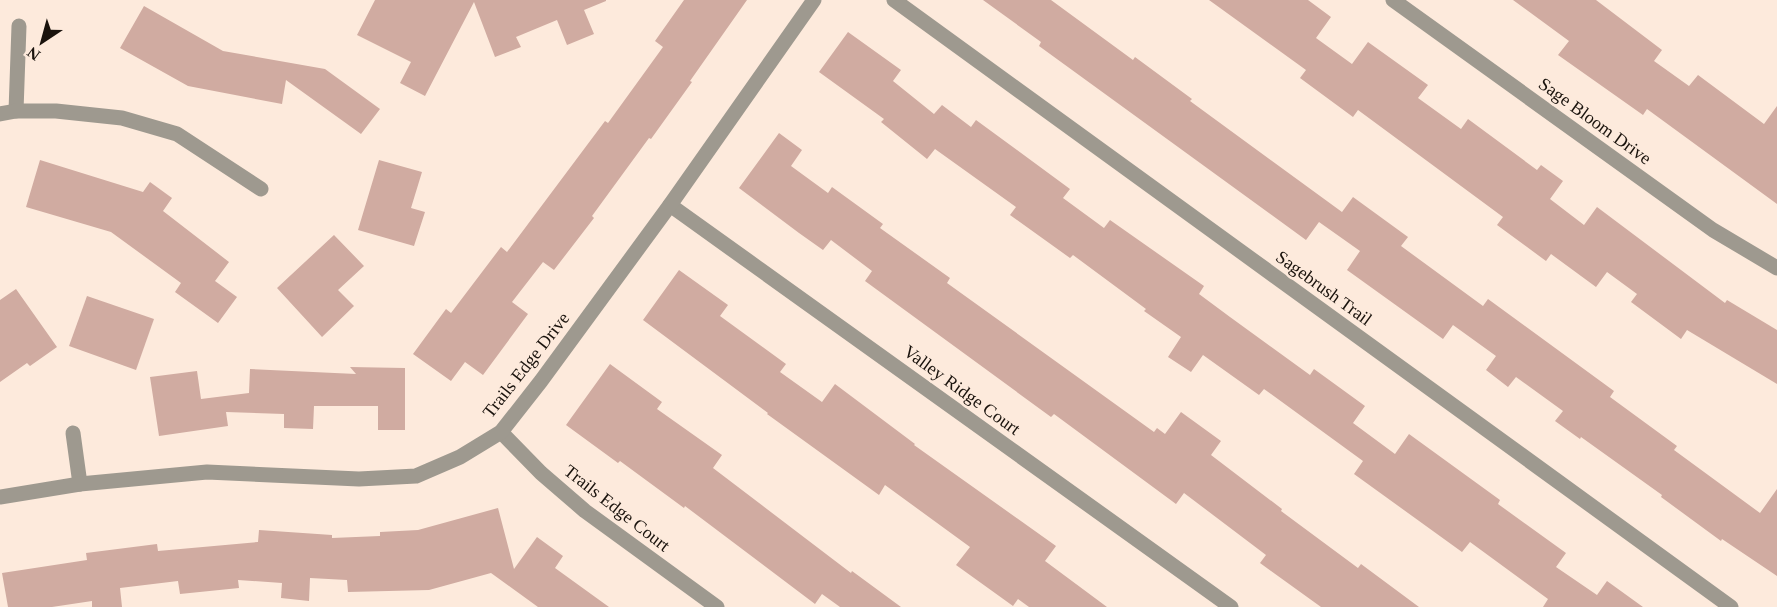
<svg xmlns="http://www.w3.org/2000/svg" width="1777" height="607" viewBox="0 0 1777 607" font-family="Georgia,serif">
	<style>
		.building { fill: #d0aba1 }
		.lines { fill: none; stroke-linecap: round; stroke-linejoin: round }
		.minor { stroke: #9e998f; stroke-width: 15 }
		.labels { text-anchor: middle; stroke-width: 5; stroke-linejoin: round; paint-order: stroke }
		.street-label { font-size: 18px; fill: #1a130d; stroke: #fdeadc }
	</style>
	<rect width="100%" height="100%" fill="#fdeadc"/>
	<g class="building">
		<polygon points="375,0 606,0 606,1 584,10 594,34 567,45 557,20 516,37 521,47 495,57 474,2 425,96 400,83 411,62 357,35"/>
		<polygon points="684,0 747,0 690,81 692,82 651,139 649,138 592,216 594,218 554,270 543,262 512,302 528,314 483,375 465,362 451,381 413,354 446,309 451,313 501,247 507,252 605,121 608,123 663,47 655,41"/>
		<polygon points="983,0 1051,0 1133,60 1135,57 1192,99 1190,101 1342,212 1353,197 1408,237 1401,246 1483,306 1488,299 1614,391 1610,397 1677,446 1674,450 1760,513 1777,489 1777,576 1722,539 1721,541 1661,497 1662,495 1581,437 1580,439 1555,421 1563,411 1516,377 1508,387 1486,370 1496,356 1453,325 1443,339 1347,270 1360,251 1319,222 1306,240 1039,46 1041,42"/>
		<polygon points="1209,0 1308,0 1331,17 1316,38 1352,64 1368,42 1428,85 1418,98 1461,129 1468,119 1537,170 1541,165 1563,181 1550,199 1584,225 1597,207 1725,303 1727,300 1777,330 1777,384 1687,330 1681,339 1631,302 1637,294 1607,272 1596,287 1551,254 1546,261 1497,225 1503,217 1358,110 1353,117 1300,78 1306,70"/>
		<polygon points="1513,0 1596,0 1662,50 1654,61 1689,86 1698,75 1764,124 1777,106 1777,204 1647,109 1643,115 1558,55 1569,41"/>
		<polygon points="144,6 223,51 325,69 380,109 361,134 286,80 282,104 188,86 120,48"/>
		<polygon points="848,32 901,70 893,81 934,114 942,105 971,127 976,120 1070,189 1063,198 1104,228 1110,220 1204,286 1199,294 1230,317 1310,375 1314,369 1365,406 1353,423 1395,454 1409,434 1500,500 1498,504 1566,553 1556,567 1597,595 1607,581 1643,607 1543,607 1548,599 1470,542 1462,552 1354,474 1363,461 1264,389 1259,395 1203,355 1191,372 1168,357 1181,337 1144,311 1146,309 1073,255 1070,258 1010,215 1016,207 935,149 927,159 881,122 884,119 819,72"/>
		<polygon points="779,133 802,150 791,166 828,193 832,187 883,224 880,228 950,278 947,283 1154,432 1157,428 1165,434 1181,412 1221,441 1211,455 1282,509 1281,511 1358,568 1361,564 1419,607 1321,607 1260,563 1266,555 1184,493 1176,504 1054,414 1051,417 865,281 872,271 831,240 823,250 799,233 739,188"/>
		<polygon points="40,160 143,192 150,182 172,198 163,211 229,262 215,281 237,297 218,323 175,292 181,283 111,232 26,207"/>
		<polygon points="379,160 422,172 411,208 425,212 414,246 358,230"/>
		<polygon points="334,235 364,266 338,290 354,306 322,337 277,288"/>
		<polygon points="679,270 728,305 720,316 786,364 780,372 822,402 835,384 915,444 914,445 1056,546 1045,561 1107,607 1029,607 1018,599 1013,606 956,565 970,547 885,485 879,495 767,414 768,413 643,320"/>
		<polygon points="16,289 57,347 30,366 27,363 0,382 0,300"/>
		<polygon points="87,296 154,319 136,370 69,346"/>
		<polygon points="610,364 662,402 657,409 722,455 713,468 851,573 852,571 901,607 840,607 822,594 815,604 685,506 684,508 620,461 618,463 566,425"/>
		<polygon points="350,367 405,368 405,430 378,430 378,406 314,406 313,429 284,428 284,414 226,412 228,426 159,436 150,377 197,371 201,399 249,393 250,369 356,374"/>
		<polygon points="498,508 514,569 537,537 563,556 555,568 609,607 538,607 491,573 429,590 348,592 347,580 310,578 309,601 281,598 282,583 238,580 239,588 180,594 178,581 120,588 122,607 92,607 92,601 52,607 8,607 2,573 87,560 86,553 157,544 158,551 258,542 259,530 332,535 332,538 380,536 380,532 418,530"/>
	</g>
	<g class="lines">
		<g class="minor">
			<polyline points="894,0 1731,607"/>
			<polyline points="1393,0 1713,230 1777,268"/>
			<polyline points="16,111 19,26"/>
			<polyline points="0,114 16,111 56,111 122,118 177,134 261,189"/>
			<polyline points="670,205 1231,607"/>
			<polyline points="501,432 541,473 585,511 717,607"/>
			<polyline points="73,433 80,484"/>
			<polyline points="0,497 80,484 207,472 359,479 416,476 460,457 501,432 541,381 670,205 814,0"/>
		</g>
	</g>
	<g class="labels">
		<g class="street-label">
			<text transform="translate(1595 121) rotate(36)" y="6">Sage Bloom Drive</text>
			<text transform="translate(1324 288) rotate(36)" y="6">Sagebrush Trail</text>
			<text transform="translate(526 365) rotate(-52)" y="6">Trails Edge Drive</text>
			<text transform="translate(962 390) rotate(36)" y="6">Valley Ridge Court</text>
			<text transform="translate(617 508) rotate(38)" y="6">Trails Edge Court</text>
		</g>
	</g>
	<g transform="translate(42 42) rotate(216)" stroke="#fdeadc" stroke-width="4.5" paint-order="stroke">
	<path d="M0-4.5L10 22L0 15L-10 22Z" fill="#1a130d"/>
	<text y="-9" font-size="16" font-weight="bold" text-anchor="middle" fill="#1a130d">N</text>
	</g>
</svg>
